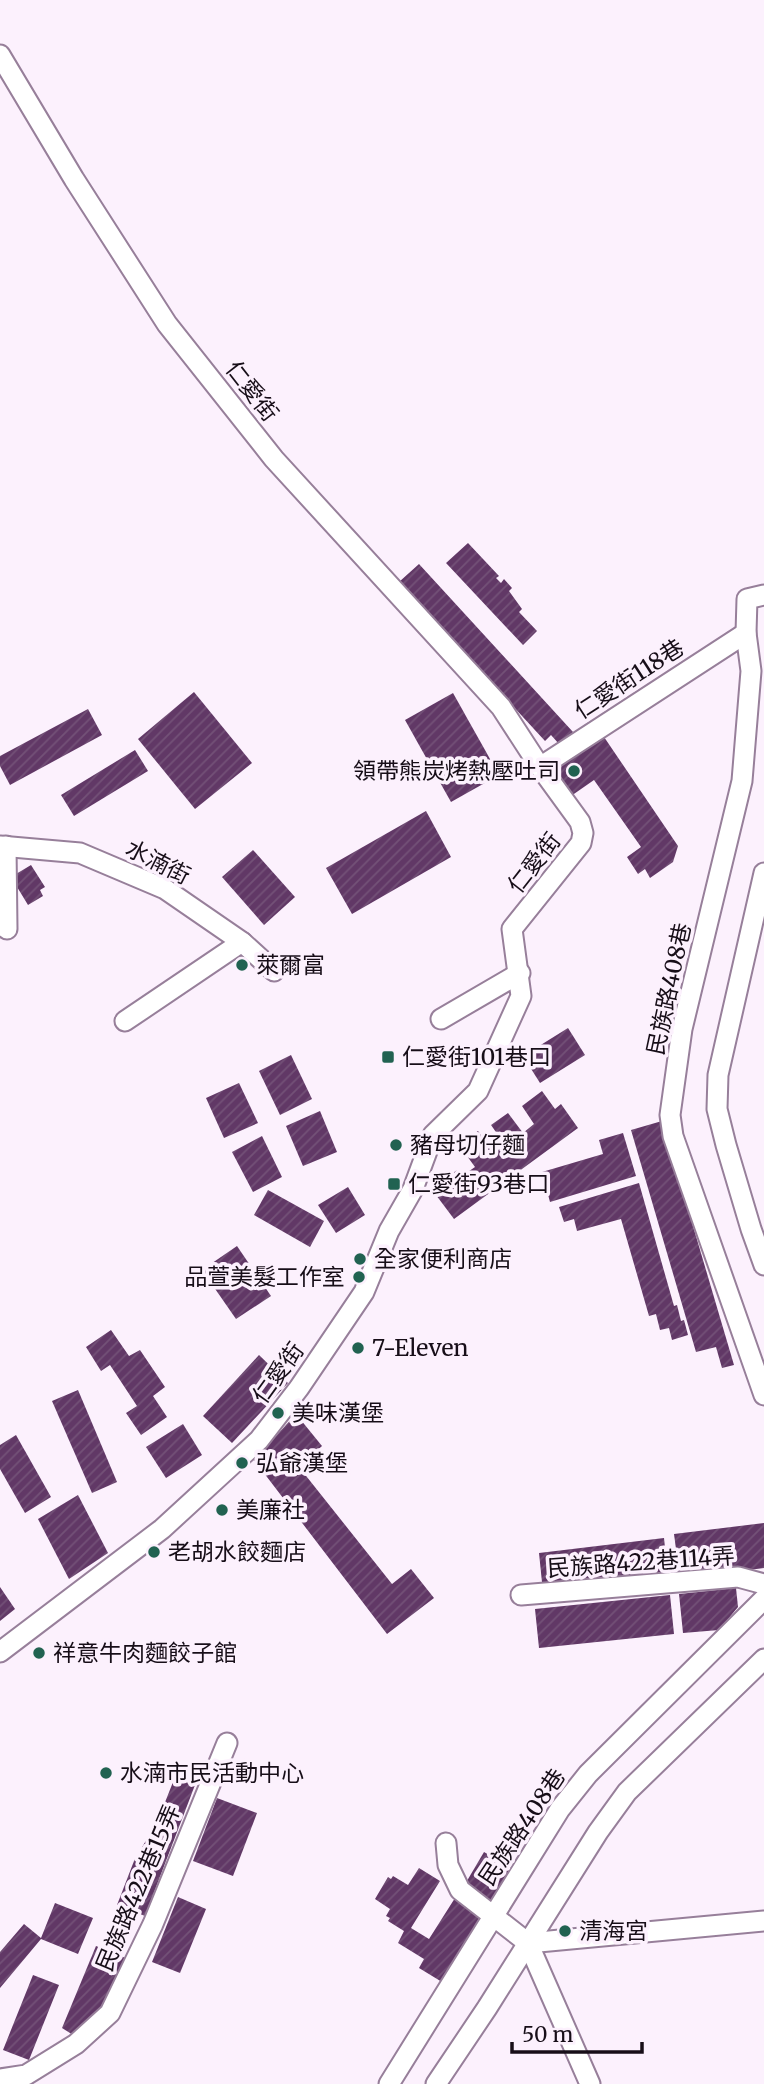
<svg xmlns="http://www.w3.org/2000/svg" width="764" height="2084" viewBox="0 0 764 2084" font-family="Merriweather,'Noto Sans TC',serif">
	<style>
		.building { fill: url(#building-hatch) }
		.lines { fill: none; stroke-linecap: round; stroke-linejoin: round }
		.minor-casing { stroke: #977f9a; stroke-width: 23 }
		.minor { stroke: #fff; stroke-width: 19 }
		.poi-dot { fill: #216251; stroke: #fcf1fd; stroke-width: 2.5 }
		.labels { text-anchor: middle; stroke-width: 7; stroke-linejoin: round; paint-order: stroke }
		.street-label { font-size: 23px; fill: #170e18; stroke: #fcf1fd }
		.poi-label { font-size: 23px; fill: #170e18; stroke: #fcf1fd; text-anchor: start }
	</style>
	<defs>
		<pattern id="building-hatch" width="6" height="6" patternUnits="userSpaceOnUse" patternTransform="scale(1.75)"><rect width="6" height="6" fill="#613866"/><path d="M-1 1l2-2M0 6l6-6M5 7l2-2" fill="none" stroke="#735177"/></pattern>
	</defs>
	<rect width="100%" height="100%" fill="#fcf1fd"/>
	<g class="building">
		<polygon points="468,543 499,576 496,578 501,583 504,579 512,588 509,591 522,609 519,612 537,631 523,645 446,563"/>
		<polygon points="419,564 573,732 559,744 551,735 545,741 399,582"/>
		<polygon points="194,692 252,763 195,809 138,739"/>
		<polygon points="453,693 499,775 451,802 405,720"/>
		<polygon points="88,709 102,735 10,785 0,766 0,756"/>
		<polygon points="602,734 678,846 673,862 650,878 645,869 638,874 627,857 641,847 594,780 571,796 559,778 562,763"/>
		<polygon points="135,750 148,771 74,816 61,795"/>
		<polygon points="426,811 451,857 352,914 326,868"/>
		<polygon points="253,850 295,897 264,925 222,877"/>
		<polygon points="31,865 45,887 40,890 43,896 28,905 11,877"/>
		<polygon points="568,1028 585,1055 540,1083 523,1056"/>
		<polygon points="291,1055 312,1099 280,1115 259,1071"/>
		<polygon points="239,1083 258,1123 224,1138 206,1098"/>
		<polygon points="542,1091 555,1109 561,1104 578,1128 454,1219 436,1195 446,1188 441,1182 457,1170 462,1176 475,1167 459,1145 478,1131 494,1153 505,1145 491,1125 508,1113 523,1133 534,1124 522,1106"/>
		<polygon points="320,1111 337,1152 303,1166 286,1126"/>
		<polygon points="662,1121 734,1365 722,1368 716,1347 696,1352 631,1130"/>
		<polygon points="623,1133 636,1176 550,1202 542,1172 603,1154 599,1140"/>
		<polygon points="262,1136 282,1177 253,1192 232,1152"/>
		<polygon points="639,1183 674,1306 677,1305 681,1321 684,1320 688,1335 672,1340 669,1328 660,1330 656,1314 649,1316 621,1219 577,1231 574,1219 564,1222 559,1207"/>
		<polygon points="348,1187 365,1215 336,1233 318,1205"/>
		<polygon points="268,1190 324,1221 310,1247 254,1215"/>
		<polygon points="237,1246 271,1296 236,1319 202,1270"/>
		<polygon points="111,1330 129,1356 140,1350 165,1387 153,1396 167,1417 141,1435 126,1413 137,1406 110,1365 101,1371 86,1347"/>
		<polygon points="259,1355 288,1383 232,1443 203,1416"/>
		<polygon points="78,1390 117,1482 92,1493 52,1401"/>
		<polygon points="296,1414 322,1446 299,1467 392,1584 411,1569 434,1598 387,1634 254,1460"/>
		<polygon points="183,1424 202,1455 166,1478 146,1447"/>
		<polygon points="16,1435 51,1497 25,1513 0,1469 0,1445"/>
		<polygon points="78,1495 108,1553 69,1579 38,1519"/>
		<polygon points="764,1523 764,1568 680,1579 674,1534"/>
		<polygon points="664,1538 668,1577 543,1592 539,1553"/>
		<polygon points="0,1587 15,1609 0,1621"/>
		<polygon points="736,1588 738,1607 719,1630 683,1633 679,1594"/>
		<polygon points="670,1595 674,1634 539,1648 535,1609"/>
		<polygon points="175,1777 195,1785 145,1916 117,1905 134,1861 158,1820"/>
		<polygon points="217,1798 257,1813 233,1876 193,1861"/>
		<polygon points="484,1852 513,1869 490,1908 461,1891"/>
		<polygon points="419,1868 440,1881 411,1928 429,1939 455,1898 482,1914 442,1982 419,1968 424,1959 398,1943 404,1931 388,1921 390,1918 386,1916 390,1909 375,1899 388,1877 391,1879 393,1876 408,1885"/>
		<polygon points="178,1897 206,1909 180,1973 152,1962"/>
		<polygon points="55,1903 93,1918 78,1954 41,1939 0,1988 0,1952 24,1924 41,1938"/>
		<polygon points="96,1946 128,1959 110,1998 78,2038 62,2028"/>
		<polygon points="33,1975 59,1985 29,2060 3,2050"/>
	</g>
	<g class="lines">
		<defs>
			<g id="minor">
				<polyline points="0,55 74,179 167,324 274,459 501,707 540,767 580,822 583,833 581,843 512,929 521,996 478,1091 433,1135 413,1189 389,1231 364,1292 299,1388 259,1440 162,1529 0,1652"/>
				<polyline points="764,595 747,599 746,633 751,671 742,781 682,1029 670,1115 673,1136 764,1395"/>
				<polyline points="540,767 746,633"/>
				<polyline points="0,846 80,853 165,889 242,942 274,971"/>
				<polyline points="6,846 7,929"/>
				<polyline points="764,873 718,1075 717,1109 726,1145 751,1229 764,1265"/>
				<polyline points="441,1019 520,973"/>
				<polyline points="125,1021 242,942"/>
				<polyline points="521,1595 738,1577 764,1584"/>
				<polyline points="446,1843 448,1865 460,1890 528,1943 764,1921"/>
				<polyline points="528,1943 590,2084"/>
				<polyline points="0,2079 26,2075 76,2044 110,2013 153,1924 227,1743"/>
				<polyline points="389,2084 560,1809 588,1774 764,1599"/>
				<polyline points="436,2084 487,2008 598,1832 627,1792 764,1659"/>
			</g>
		</defs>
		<use href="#minor" class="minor-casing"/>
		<use href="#minor" class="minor"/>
	</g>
	<g class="poi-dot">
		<circle cx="574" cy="771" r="7"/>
		<circle cx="242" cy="965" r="7"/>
		<rect x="381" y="1050" width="14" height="14" rx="3.5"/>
		<circle cx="396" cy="1145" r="7"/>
		<rect x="387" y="1177" width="14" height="14" rx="3.5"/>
		<circle cx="360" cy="1259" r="7"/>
		<circle cx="359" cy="1277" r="7"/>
		<circle cx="358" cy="1348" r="7"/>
		<circle cx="278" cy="1413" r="7"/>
		<circle cx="242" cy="1463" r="7"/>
		<circle cx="222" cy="1510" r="7"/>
		<circle cx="154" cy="1552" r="7"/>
		<circle cx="39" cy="1653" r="7"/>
		<circle cx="106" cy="1773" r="7"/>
		<circle cx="565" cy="1931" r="7"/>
	</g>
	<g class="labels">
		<g class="street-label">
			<text transform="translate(252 391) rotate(52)" y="8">仁愛街</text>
			<text transform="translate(629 679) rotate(-33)" y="8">仁愛街118巷</text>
			<text transform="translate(158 862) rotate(27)" y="8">水湳街</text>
			<text transform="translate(534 863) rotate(-52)" y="8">仁愛街</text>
			<text transform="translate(669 989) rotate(-78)" y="8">民族路408巷</text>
			<text transform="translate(278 1373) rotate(-54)" y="8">仁愛街</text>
			<text transform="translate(641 1562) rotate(-4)" y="8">民族路422巷114弄</text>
			<text transform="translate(522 1827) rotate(-56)" y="8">民族路408巷</text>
			<text transform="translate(138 1888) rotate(-67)" y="8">民族路422巷15弄</text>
		</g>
		<g class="poi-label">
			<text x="560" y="779" text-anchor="end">領帶熊炭烤熱壓吐司</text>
			<text x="256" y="973">萊爾富</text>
			<text x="402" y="1065">仁愛街101巷口</text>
			<text x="410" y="1153">豬母切仔麵</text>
			<text x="408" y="1192">仁愛街93巷口</text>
			<text x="374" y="1267">全家便利商店</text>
			<text x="345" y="1285" text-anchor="end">品萱美髮工作室</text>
			<text x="372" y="1356">7-Eleven</text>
			<text x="292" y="1421">美味漢堡</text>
			<text x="256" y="1471">弘爺漢堡</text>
			<text x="236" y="1518">美廉社</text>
			<text x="168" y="1560">老胡水餃麵店</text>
			<text x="53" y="1661">祥意牛肉麵餃子館</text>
			<text x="120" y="1781">水湳市民活動中心</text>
			<text x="579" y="1939">清海宮</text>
		</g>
	</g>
	<path d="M512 2042v10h130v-10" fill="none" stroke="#170e18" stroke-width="3.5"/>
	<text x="522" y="2042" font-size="21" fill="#170e18" stroke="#fcf1fd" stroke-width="5" paint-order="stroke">50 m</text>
</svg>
